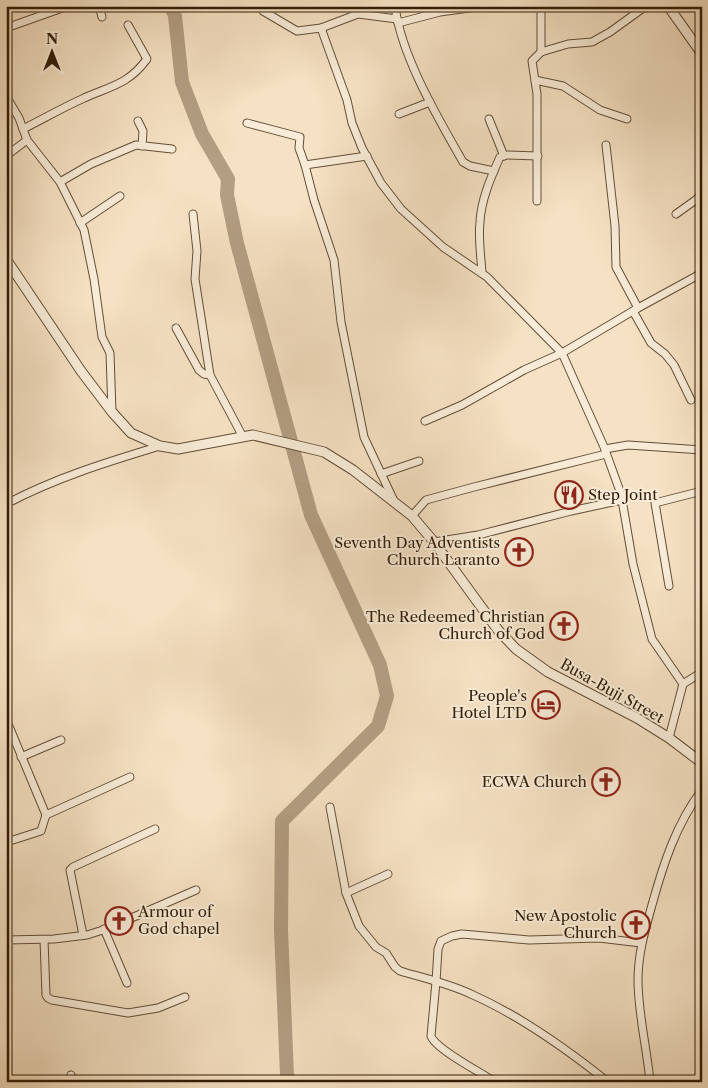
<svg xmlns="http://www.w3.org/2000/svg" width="708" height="1088" viewBox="0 0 708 1088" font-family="'Libre Caslon Text',serif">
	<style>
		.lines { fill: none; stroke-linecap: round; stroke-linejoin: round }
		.river { stroke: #b39e83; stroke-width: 14 }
		.minor-casing { stroke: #634e36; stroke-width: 9 }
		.tertiary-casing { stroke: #634e36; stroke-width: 11 }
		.minor { stroke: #f8ecd8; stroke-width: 7 }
		.tertiary { stroke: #f8ecd8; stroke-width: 9 }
		.labels { text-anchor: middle; stroke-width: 4; stroke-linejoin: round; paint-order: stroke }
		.poi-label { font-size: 15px; fill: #321d07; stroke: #f8ecd8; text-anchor: end }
		.street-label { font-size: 15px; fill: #321d07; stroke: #f8ecd8 }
	</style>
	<rect width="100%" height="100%" fill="#f5e1c3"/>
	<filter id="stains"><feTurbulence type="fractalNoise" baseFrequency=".004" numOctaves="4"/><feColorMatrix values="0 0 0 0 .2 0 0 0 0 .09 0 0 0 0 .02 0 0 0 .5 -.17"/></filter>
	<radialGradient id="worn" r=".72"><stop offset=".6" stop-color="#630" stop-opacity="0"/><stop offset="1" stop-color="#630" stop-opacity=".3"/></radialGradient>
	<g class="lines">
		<polyline class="river" points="171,6 175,16 182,82 202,134 228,179 227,195 237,243 311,515 380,665 387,696 378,726 282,821 281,930 287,1075 290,1082"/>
		<defs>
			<g id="minor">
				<polyline points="99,6 102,17"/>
				<polyline points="260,6 263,11 297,31 321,28 358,14 397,19"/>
				<path d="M395 6C401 56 438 118 463 162L470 166 494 171"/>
				<polyline points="541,6 541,52"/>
				<polyline points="398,23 440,12 484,6"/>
				<polyline points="6,28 68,6"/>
				<polyline points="321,28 347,100 352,123 362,148 381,183 401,209 443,247 487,277 562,353 604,447 621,494 633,564 652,639 683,684"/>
				<polyline points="535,80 563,86 600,110 627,119"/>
				<polyline points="6,96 19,118 27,140 60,182 84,230 94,279 102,337 110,353 112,412"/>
				<polyline points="399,114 430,102"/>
				<polyline points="489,119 504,156"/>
				<polyline points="138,121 143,131 142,146"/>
				<polyline points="247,123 300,137 299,148 305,165"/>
				<path d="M23 129C43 119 62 108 82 99 110 86 128 85 147 59L128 25"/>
				<polyline points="606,145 615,226 616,267 638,308"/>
				<polyline points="6,156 27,140"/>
				<polyline points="367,156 305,165 314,200 334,260 341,322 364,437 394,501"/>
				<polyline points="60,182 91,164 136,145 172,149"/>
				<polyline points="697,199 702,209"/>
				<polyline points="537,201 537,94 532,61 541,52 568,44 592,42 610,32 646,6"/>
				<polyline points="193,214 197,251 195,279 210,375 243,437"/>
				<polyline points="676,214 697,199 702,192"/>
				<polyline points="80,223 120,196"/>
				<path d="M482 273C481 256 478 238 480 222 481 200 491 177 500 157L507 155 538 156"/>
				<polyline points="633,311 651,343 665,354 674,365 691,400"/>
				<polyline points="176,328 199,370 204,374 210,375"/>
				<polyline points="425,421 462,405 524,370 562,353 638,308 702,273"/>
				<polyline points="605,449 628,445 702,450"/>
				<polyline points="381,474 419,461"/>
				<path d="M6 504C55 478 107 462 160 446"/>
				<polyline points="412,516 426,500 474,487 606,454"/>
				<polyline points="434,542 478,535 571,511 622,500"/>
				<polyline points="669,586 655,503 702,491"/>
				<polyline points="6,719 46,815 130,777"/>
				<polyline points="669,738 683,684 702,672"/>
				<polyline points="21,757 61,740"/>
				<path d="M330 807 346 893 359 926 376 947 386 953 395 967 400 971C424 978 451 984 473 995 520 1016 568 1050 608 1082"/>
				<polyline points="13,840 41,831 46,815"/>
				<polyline points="346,893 388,874"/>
				<polyline points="104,929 127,983"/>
				<polyline points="83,935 70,870 73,867 155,829"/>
				<polyline points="6,940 54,939 87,935 106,929 196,890"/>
				<polyline points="44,940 46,995 48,998 52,1000 128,1013 158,1008 185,997"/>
				<polyline points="71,1075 72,1082"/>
				<path d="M495 1082C482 1073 435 1049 431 1036L436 982 438 949 441 941 452 936 462 934 529 940 599 938 641 943"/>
				<path d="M650 1082C647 1048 638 1014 638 980 638 954 645 930 652 905 663 865 676 824 702 790"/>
			</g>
			<g id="tertiary">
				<polyline points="668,6 702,54"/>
				<polyline points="6,259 81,371 112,412 131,433 160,446 178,449 253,435 324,452 353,470 412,516 434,542 498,630 516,649 548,672 637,718 669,738 702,763"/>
			</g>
		</defs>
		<use href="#minor" class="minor-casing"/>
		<use href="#tertiary" class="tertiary-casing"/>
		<use href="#minor" class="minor"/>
		<use href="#tertiary" class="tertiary"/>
	</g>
	<defs>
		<symbol id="restaurant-ring" viewBox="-11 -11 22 22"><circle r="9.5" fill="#f8ecd8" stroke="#8f2418" stroke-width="1.5"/><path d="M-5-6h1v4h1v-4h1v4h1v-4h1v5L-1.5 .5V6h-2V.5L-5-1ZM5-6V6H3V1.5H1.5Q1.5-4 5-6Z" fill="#8f2418"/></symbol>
		<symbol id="church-ring" viewBox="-11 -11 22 22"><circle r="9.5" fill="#f8ecd8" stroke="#8f2418" stroke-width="1.5"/><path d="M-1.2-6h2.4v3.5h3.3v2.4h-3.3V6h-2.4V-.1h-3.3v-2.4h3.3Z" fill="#8f2418"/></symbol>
		<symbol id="hotel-ring" viewBox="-11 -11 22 22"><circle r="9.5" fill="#f8ecd8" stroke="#8f2418" stroke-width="1.5"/><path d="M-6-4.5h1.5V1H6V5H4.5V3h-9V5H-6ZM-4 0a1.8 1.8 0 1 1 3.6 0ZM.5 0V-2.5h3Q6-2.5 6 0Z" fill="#8f2418"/></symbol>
	</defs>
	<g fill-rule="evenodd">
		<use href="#restaurant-ring" x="553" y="479" width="32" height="32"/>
		<use href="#church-ring" x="503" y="536" width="32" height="32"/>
		<use href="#church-ring" x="548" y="610" width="32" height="32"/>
		<use href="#hotel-ring" x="530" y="689" width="32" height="32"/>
		<use href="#church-ring" x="590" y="766" width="32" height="32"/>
		<use href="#church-ring" x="103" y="905" width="32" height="32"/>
		<use href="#church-ring" x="620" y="909" width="32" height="32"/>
	</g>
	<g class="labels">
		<g class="poi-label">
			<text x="588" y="500" text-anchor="start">Step Joint</text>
			<text x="500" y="548">Seventh Day Adventists<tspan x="500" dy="17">Church Laranto</tspan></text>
			<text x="545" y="622">The Redeemed Christian<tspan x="545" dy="17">Church of God</tspan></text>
			<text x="527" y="701">People's<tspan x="527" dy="17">Hotel LTD</tspan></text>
			<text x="587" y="787">ECWA Church</text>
			<text x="138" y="917" text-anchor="start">Armour of<tspan x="138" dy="17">God chapel</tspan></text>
			<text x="617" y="921">New Apostolic<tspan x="617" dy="17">Church</tspan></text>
		</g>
		<g class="street-label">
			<text transform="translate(612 691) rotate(29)" y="5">Busa-Buji Street</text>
		</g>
	</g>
	<rect width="708" height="1088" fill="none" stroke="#f5e1c3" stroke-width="25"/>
	<rect x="8" y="8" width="693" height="1073" fill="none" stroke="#321d07" stroke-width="2.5"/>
	<rect x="12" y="12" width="683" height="1063" fill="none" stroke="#321d07"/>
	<g transform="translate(52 52)" stroke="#f8ecd8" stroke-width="4" paint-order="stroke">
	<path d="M0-4L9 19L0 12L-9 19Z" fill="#321d07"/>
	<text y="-8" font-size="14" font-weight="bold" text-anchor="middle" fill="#321d07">N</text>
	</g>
	<rect width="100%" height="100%" filter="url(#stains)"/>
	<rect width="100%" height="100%" fill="url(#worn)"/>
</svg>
